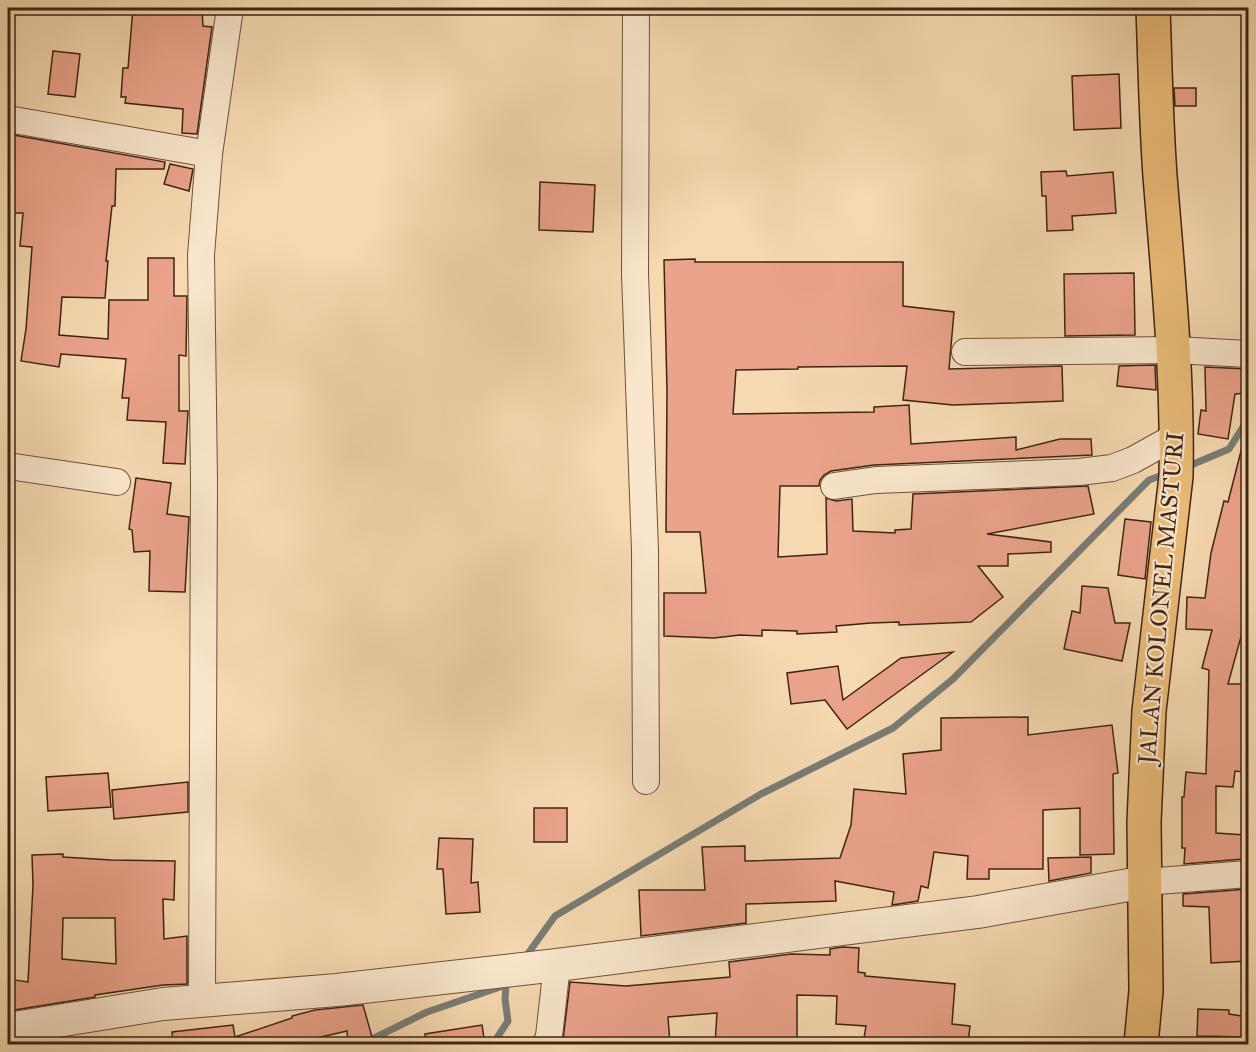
<svg xmlns="http://www.w3.org/2000/svg" width="1256" height="1052" viewBox="0 0 1256 1052" font-family="'IM FELL Great Primer',serif">
	<style>
		.lines { fill: none; stroke-linecap: round; stroke-linejoin: round }
		.stream { stroke: #7a7c76; stroke-width: 7 }
		.building { fill: #eba38b; stroke: #3f2315; stroke-width: 1.5; fill-rule: evenodd }
		.minor-casing { stroke: #6d503c; stroke-width: 28 }
		.tertiary-casing { stroke: #6d503c; stroke-width: 34 }
		.primary-casing { stroke: #3f2315; stroke-width: 36 }
		.minor { stroke: #f9e6cc; stroke-width: 26 }
		.tertiary { stroke: #f9e6cc; stroke-width: 32 }
		.primary { stroke: #ebbc78; stroke-width: 33 }
		.labels { text-anchor: middle; stroke-width: 4.5; stroke-linejoin: round; paint-order: stroke }
		.street-label { font-size: 24px; fill: #3f2315; stroke: #f9e6cc }
	</style>
	<rect width="100%" height="100%" fill="#f6d9b1"/>
	<filter id="stains"><feTurbulence type="fractalNoise" baseFrequency=".00333" numOctaves="4"/><feColorMatrix values="0 0 0 0 .2 0 0 0 0 .09 0 0 0 0 .02 0 0 0 .5 -.17"/></filter>
	<radialGradient id="worn" r=".72"><stop offset=".6" stop-color="#630" stop-opacity="0"/><stop offset="1" stop-color="#630" stop-opacity=".3"/></radialGradient>
	<g class="lines">
		<g class="stream">
			<polyline points="1184,468 1229,449 1248,419"/>
			<polyline points="524,959 555,916 761,794 893,728 953,679 1149,480 1168,473"/>
			<polyline points="362,1044 427,1012 506,985"/>
			<polyline points="493,1044 508,1021 505,999 506,985"/>
		</g>
	</g>
	<g class="building">
		<polygon points="133,8 202,8 203,26 212,27 197,134 182,133 183,109 125,103 126,97 121,97 123,68 128,68"/>
		<polygon points="53,51 80,54 75,97 48,94"/>
		<polygon points="1119,74 1121,128 1074,130 1072,76"/>
		<polygon points="1174,88 1196,88 1196,106 1175,106"/>
		<polygon points="8,134 165,162 164,169 116,169 115,206 112,206 106,261 108,261 105,298 62,297 59,335 108,339 109,300 148,300 148,258 174,258 174,296 187,296 186,356 179,355 179,411 188,411 185,464 163,463 166,422 127,420 129,398 122,398 126,359 61,354 59,367 21,361 26,329 32,247 20,246 23,213 8,213"/>
		<polygon points="170,164 193,169 189,191 164,184"/>
		<polygon points="1066,171 1067,176 1113,172 1116,213 1072,216 1073,230 1047,231 1046,196 1042,196 1041,172"/>
		<polygon points="540,182 595,185 593,232 539,230"/>
		<polygon points="695,259 695,262 903,262 903,306 954,312 949,369 1062,366 1063,401 953,405 903,400 907,366 798,367 798,369 736,370 733,414 874,412 874,407 909,405 911,444 1016,437 1016,450 1060,439 1091,439 1092,455 874,465 831,471 824,475 820,480 819,486 780,486 778,557 827,554 826,498 836,501 852,499 853,531 895,533 895,530 911,529 913,494 1088,486 1094,514 987,534 1051,542 1051,552 1008,554 1008,566 978,566 1003,597 971,622 899,625 899,622 871,623 836,626 837,632 797,634 797,631 762,630 762,636 740,635 714,638 664,636 664,593 706,593 700,532 666,532 667,391 664,260"/>
		<polygon points="1134,273 1135,335 1065,336 1064,274"/>
		<polygon points="1155,365 1156,390 1117,386 1119,366"/>
		<polygon points="1205,367 1248,369 1248,393 1235,394 1228,439 1198,434 1201,410 1206,411"/>
		<polygon points="1242,447 1248,448 1248,633 1242,633 1228,684 1247,684 1243,772 1235,771 1233,787 1216,786 1216,833 1245,835 1243,859 1184,864 1185,848 1182,848 1182,797 1184,797 1186,772 1206,774 1209,670 1202,668 1212,630 1186,629 1187,597 1205,598 1211,553 1224,501 1228,502"/>
		<polygon points="136,478 171,483 167,514 189,517 185,592 149,591 150,551 134,552 132,530 129,529"/>
		<polygon points="1125,519 1151,522 1145,579 1118,575"/>
		<polygon points="1082,586 1108,588 1115,623 1130,623 1122,661 1064,649 1072,611 1080,613"/>
		<polygon points="953,652 847,729 825,700 791,704 787,673 838,666 843,700 901,658"/>
		<polygon points="1028,717 1028,735 1112,725 1118,773 1113,774 1114,854 1080,855 1080,808 1043,810 1043,869 989,869 989,879 967,879 968,856 934,852 928,888 921,886 918,901 892,905 894,892 835,881 836,901 746,904 746,923 641,936 639,890 705,890 702,847 745,846 745,861 840,858 851,825 854,789 906,794 903,754 941,750 941,718"/>
		<polygon points="108,773 111,807 48,811 46,777"/>
		<polygon points="188,782 188,812 114,819 112,790"/>
		<rect x="534" y="808" width="33" height="34"/>
		<polygon points="439,838 473,839 471,883 478,882 480,912 446,914 443,869 437,869"/>
		<path d="M63 854V857L111 860 175 861 174 900 163 899 164 939 187 936V984L163 985 95 995V997L8 1011V979L28 982 33 885 32 855ZM63 918H115L116 964 62 959Z"/>
		<polygon points="1091,857 1091,873 1049,881 1048,858"/>
		<polygon points="1248,889 1248,961 1211,963 1209,907 1183,906 1183,894"/>
		<polygon points="842,947 859,948 858,972 865,973 865,976 955,984 952,1024 970,1026 968,1044 863,1044 866,1026 836,1024 837,996 797,995 797,1044 715,1044 717,1013 668,1017 670,1044 606,1044 563,1040 570,982 626,986 730,977 729,962 791,954 830,955 830,949"/>
		<polygon points="363,1005 374,1044 348,1044 347,1031 291,1044 173,1044 172,1032 233,1025 235,1037 292,1018 292,1016 315,1010"/>
		<polygon points="1198,1009 1229,1010 1229,1014 1248,1017 1248,1037 1197,1036"/>
		<polygon points="482,1025 485,1044 426,1044 425,1034"/>
	</g>
	<g class="lines">
		<defs>
			<g id="minor">
				<polyline points="636,8 635,274 645,551 646,781"/>
				<polyline points="8,119 209,154"/>
				<polyline points="965,352 1175,350 1248,354"/>
				<polyline points="8,466 117,482"/>
				<polyline points="834,486 876,480 1079,472 1112,468 1133,460 1176,436"/>
				<polyline points="1145,882 1248,874"/>
				<polyline points="202,1000 204,480 201,255 209,154 230,8"/>
				<polyline points="546,1044 549,1036 557,965"/>
			</g>
			<polyline id="tertiary" points="8,1029 163,1004 337,990 557,965 978,912 1145,882"/>
			<path id="primary" d="M1141 1044 1146 991 1144 822 1149 711 1176 476C1178 375 1168 276 1160 176 1156 120 1155 64 1153 8"/>
		</defs>
		<use href="#minor" class="minor-casing"/>
		<use href="#tertiary" class="tertiary-casing"/>
		<use href="#primary" class="primary-casing"/>
		<use href="#minor" class="minor"/>
		<use href="#tertiary" class="tertiary"/>
		<use href="#primary" class="primary"/>
	</g>
	<g class="labels">
		<g class="street-label">
			<text transform="translate(1161 598) rotate(-85)" y="8">JALAN KOLONEL MASTURI</text>
		</g>
	</g>
	<rect width="1256" height="1052" fill="none" stroke="#f6d9b1" stroke-width="30"/>
	<rect x="9" y="9" width="1238" height="1034" fill="none" stroke="#3f2315" stroke-width="3"/>
	<rect x="15" y="15" width="1226" height="1022" fill="none" stroke="#3f2315" stroke-width="1.5"/>
	<rect width="100%" height="100%" filter="url(#stains)"/>
	<rect width="100%" height="100%" fill="url(#worn)"/>
</svg>
